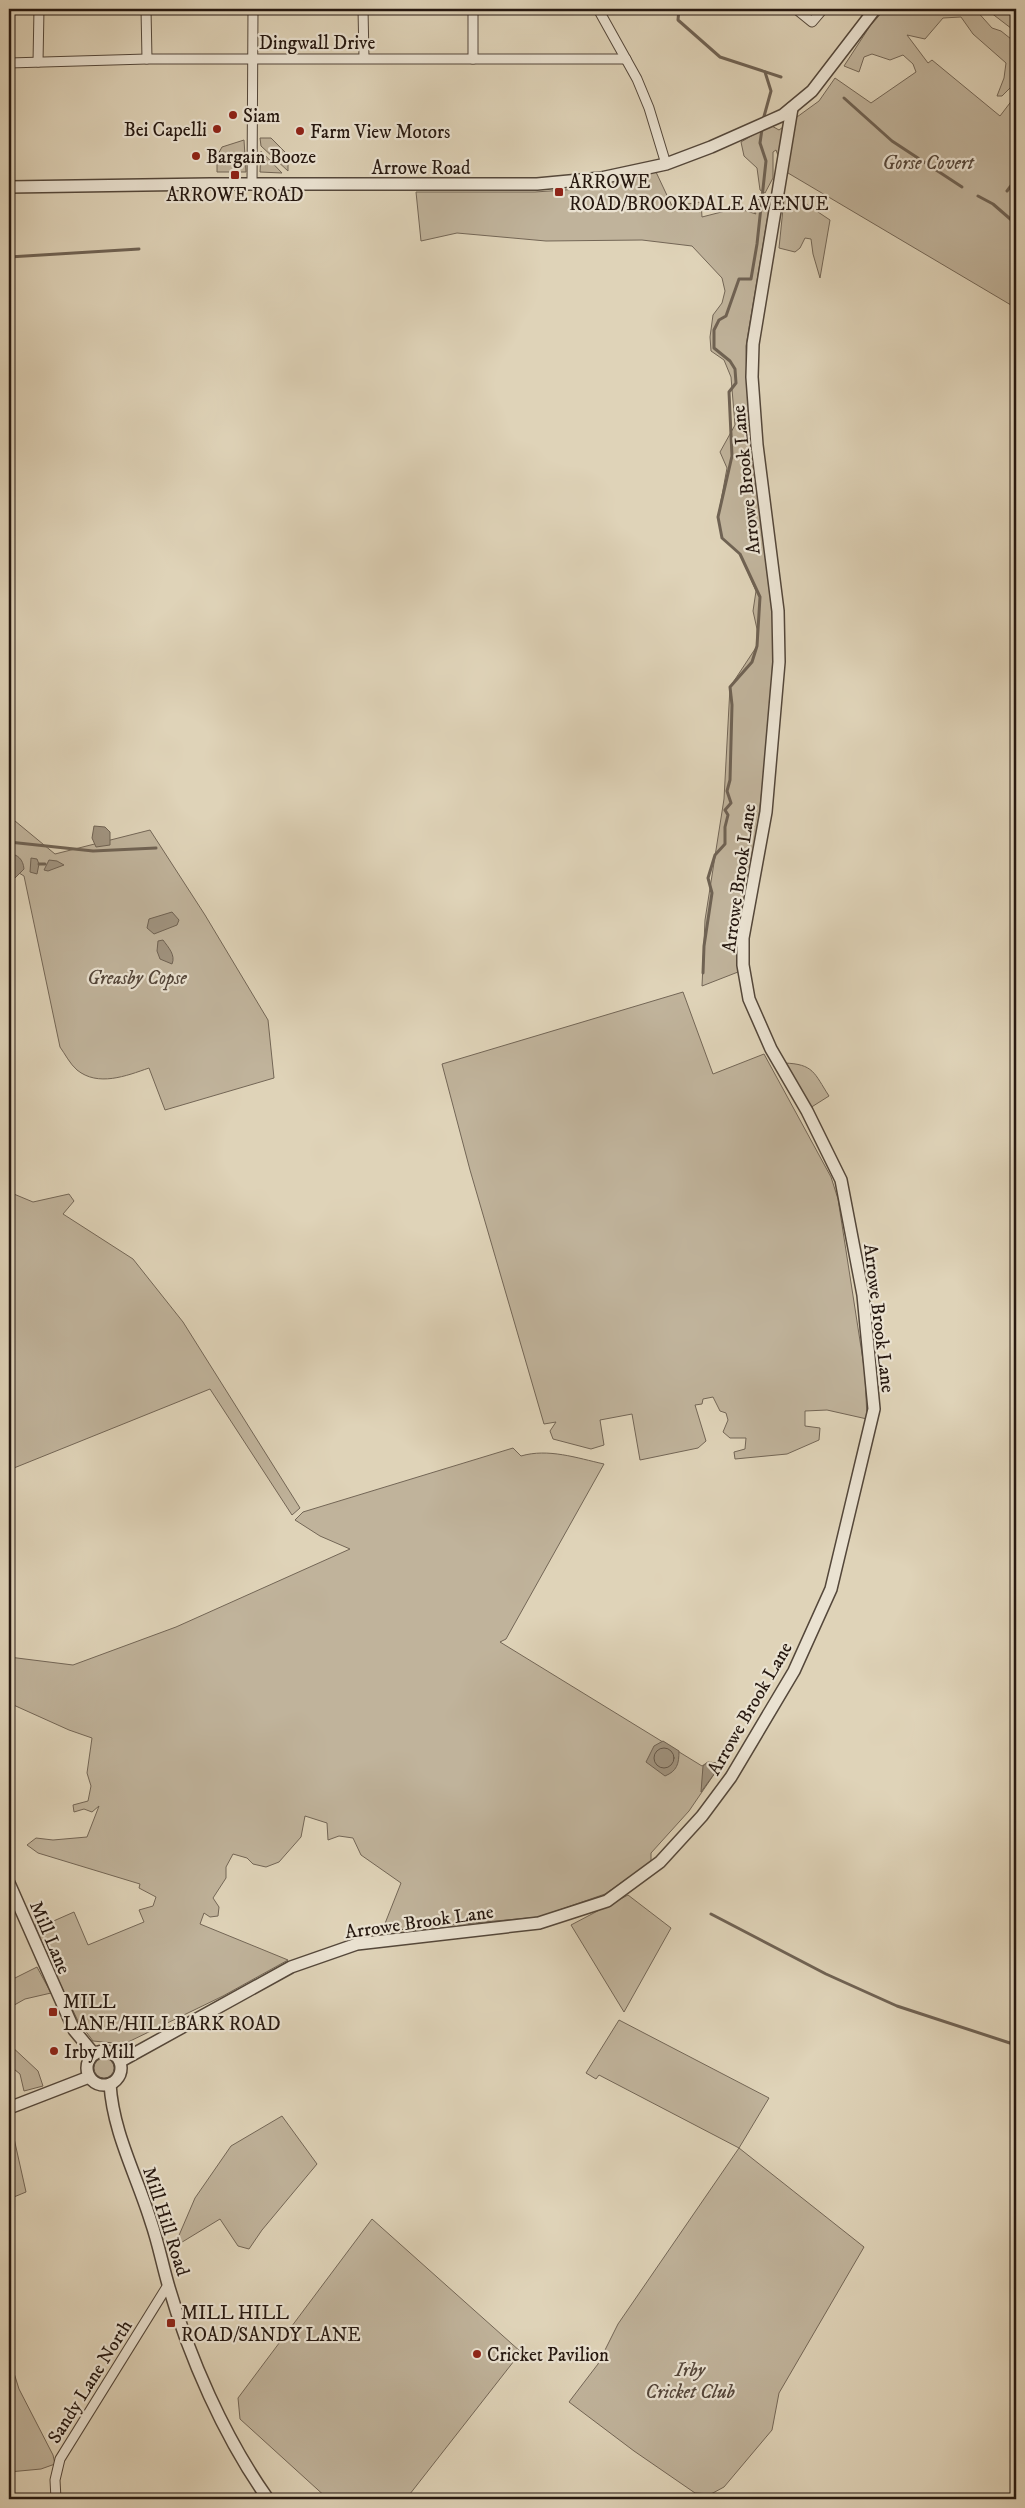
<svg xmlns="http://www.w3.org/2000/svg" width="1025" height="2508" viewBox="0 0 1025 2508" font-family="'IM FELL DW Pica',serif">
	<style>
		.green { fill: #c0b39b; stroke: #736656 }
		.water { fill: #a0937f; stroke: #6f6253 }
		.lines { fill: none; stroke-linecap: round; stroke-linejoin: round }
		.shore { stroke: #635648; stroke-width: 1 }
		.stream { stroke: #6f6253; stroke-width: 3 }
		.minor-casing { stroke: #54473a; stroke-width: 11 }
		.tertiary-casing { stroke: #54473a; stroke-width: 14 }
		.minor { stroke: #eae2d1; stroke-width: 9 }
		.tertiary { stroke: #eae2d1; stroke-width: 11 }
		.poi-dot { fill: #8f2418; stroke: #eae2d1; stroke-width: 2 }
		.labels { text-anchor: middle; stroke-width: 4.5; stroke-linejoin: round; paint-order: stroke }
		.street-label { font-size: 19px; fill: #261810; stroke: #eae2d1 }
		.poi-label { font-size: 19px; fill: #261810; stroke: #eae2d1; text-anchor: start }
		.park-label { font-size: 19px; font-style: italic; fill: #54463a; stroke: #eae2d1 }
	</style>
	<rect width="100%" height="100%" fill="#dfd3b8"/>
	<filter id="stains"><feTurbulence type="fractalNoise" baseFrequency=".004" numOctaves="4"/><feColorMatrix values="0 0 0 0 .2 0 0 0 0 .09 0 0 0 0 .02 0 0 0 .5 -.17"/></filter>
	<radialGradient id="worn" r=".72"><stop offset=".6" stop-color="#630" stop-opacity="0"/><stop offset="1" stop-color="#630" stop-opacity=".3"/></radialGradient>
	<g class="green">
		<polygon points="885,9 975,9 992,28 1001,31 1016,43 1016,82 1002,96 997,96 1004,78 1006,63 973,34 961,17 943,18 925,39 907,35 928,63 932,60 1000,116 1016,95 1016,308 788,173 782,166 776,150 773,152 773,178 765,193 760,190 757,168 744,156 741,142 770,125 779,130 819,101 835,78 871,103 916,72 913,64 903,55 890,60 872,54 864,57 859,72 844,66 870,26"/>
		<polygon points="986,9 1016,9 1016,32"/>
		<polygon points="260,138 271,138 288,155 288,171 261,146"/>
		<polygon points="244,140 246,172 217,172 217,156 222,147"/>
		<polygon points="261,151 282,173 260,172"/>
		<path d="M656 172 672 206 701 202 702 217 737 208 756 214 751 206 757 199 765 201 769 209 746 346 747 382 773 615C772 628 774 640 773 653 771 715 764 776 756 838 750 883 733 927 738 972L702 986 705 920 724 799 730 687 757 646V629L753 611 756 591 740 554 722 538 718 517 727 468 720 452 735 425 731 377 724 360 711 351 710 337 713 315 722 303 725 291 722 278 692 246 642 240 546 241 457 233 421 241 416 192H535L579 189Z"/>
		<polygon points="784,199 800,200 830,220 820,278 813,254 811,239 805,238 800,248 795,252 779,248"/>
		<path d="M9 816 55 854 150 830 205 915 268 1020 274 1078 165 1110 149 1068C126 1076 98 1087 77 1070 70 1064 65 1054 60 1047L24 876 9 867Z"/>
		<polygon points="683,992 713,1074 764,1054 831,1177 838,1199 865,1373 867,1419 827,1410 805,1411 805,1426 820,1428 819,1440 787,1454 735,1459 734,1452 745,1449 746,1438 730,1438 723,1432 728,1420 726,1413 720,1411 713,1397 703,1399 702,1404 695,1405 706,1441 698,1448 640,1460 632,1414 600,1420 604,1445 591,1449 553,1439 550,1431 556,1422 544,1424 470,1170 442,1064"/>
		<path d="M784 1063C814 1064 814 1073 829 1096L810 1108Z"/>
		<polygon points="9,1192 33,1202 69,1194 74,1201 63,1214 133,1259 183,1322 300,1508 292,1515 210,1389 9,1470"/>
		<path d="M513 1448 521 1456C548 1448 577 1458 604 1464L506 1639 500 1642 702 1766 708 1762 717 1763V1770L689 1811 651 1853V1862L605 1894 539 1917 386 1931 384 1926 401 1883 361 1855 353 1838 339 1836 328 1840 327 1823 305 1816 301 1837 279 1862 266 1867 253 1864 247 1858 233 1854 226 1867V1878L213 1898 219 1907 218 1916 210 1917 204 1913 200 1924 288 1960 223 1996 124 2044 93 2041 78 2021 55 1973 35 1926 38 1916 49 1923 74 1912 88 1945 144 1922 139 1910 153 1906 156 1897 139 1888 140 1884 38 1853 27 1845 36 1838 53 1840 87 1837 99 1806 92 1812 84 1809 74 1812 73 1805 88 1801 91 1786 87 1773 92 1738 69 1730 9 1703V1657L73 1665 176 1627 350 1549 320 1536 295 1520 303 1512Z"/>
		<polygon points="628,1895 671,1928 624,2012 571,1925"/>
		<polygon points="37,1967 51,1993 25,1999 9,2008 9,1981"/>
		<polygon points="619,2020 769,2098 739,2148 864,2247 779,2393 772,2430 724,2487 711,2494 695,2493 634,2451 569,2402 598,2364 618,2324 739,2148 599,2075 596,2079 586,2073"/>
		<polygon points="9,2044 38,2071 43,2086 24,2091 20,2074 9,2065"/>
		<circle cx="104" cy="2068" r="10"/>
		<polygon points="9,2116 26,2192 9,2199"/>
		<polygon points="282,2116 317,2164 262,2230 249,2249 238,2246 220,2219 174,2247 195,2198 231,2146"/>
		<polygon points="372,2219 521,2352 406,2499 328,2499 240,2419 238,2398"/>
		<polygon points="9,2357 19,2389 53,2455 55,2464 41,2469 9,2472"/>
	</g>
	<g class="water">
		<polygon points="94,826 105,827 110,832 110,845 96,847 92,838"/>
		<path d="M9 853C18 855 23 859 24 869L14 879 9 877Z"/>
		<polygon points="31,858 37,859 39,864 37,874 30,872"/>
		<polygon points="49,860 57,861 64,865 48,871 44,870"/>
		<polygon points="172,912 179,920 177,925 154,934 147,928 149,919"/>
		<path d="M163 940C168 947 176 955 172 964L160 959 157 951 158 941Z"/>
		<path d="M663 1741 679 1751C679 1764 677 1771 665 1776L646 1762 654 1746Z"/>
		<polygon points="708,1762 717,1763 717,1770 701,1792 703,1766"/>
	</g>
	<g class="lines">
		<circle class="shore" cx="664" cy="1758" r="10"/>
		<g class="stream">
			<polyline points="679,9 678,20 720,57 781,77"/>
			<polyline points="844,98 892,141 962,187"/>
			<polyline points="763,120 771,91 765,72"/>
			<polyline points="1007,191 1016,179"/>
			<polyline points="978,196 993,204 1016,224"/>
			<polyline points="9,257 139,249"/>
			<polyline points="9,842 93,851 156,848"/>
			<polyline points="39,864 45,864"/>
			<polyline points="703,973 704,946 712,893 708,878 715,855 725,844 725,827 728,815 725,810 731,803 727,791 730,780 732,705 730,687 752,662 757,646 760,597 740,554 722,538 718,517 732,456 729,392 736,383 735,369 730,361 714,348 714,330 719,320 726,316 739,279 751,279 757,244 766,161 760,143 762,129"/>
			<polyline points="711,1914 826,1974 897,2006 1016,2045"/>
		</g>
		<defs>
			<g id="minor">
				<polyline points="146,9 147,59"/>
				<polyline points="363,9 364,58"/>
				<polyline points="473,9 473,59"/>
				<polyline points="598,9 637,79 649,108 666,164"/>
				<polyline points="796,9 812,22 823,9"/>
				<polyline points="38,62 39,9"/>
				<polyline points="9,63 147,59 626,59"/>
				<polyline points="252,184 253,9"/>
				<polyline points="56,2499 55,2480 60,2459 168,2285"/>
			</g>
			<g id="tertiary">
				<polyline points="9,187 210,184 537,184 601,178 666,164 711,147 783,115 812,91 875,9"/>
				<polyline points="9,1883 74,2030 94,2054"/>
				<circle cx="104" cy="2068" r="17"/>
				<polyline points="121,2061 291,1967 357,1944 539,1923 607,1901 660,1862 702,1816 731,1777 794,1671 831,1589 874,1409 863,1295 841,1180 807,1111 771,1049 749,999 743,965 743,938 766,812 779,662 778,611 757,445 752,377 753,344 792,108"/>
				<path d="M110 2084C113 2133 137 2176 151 2222 158 2242 162 2263 168 2284 189 2357 224 2437 268 2499"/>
				<polyline points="9,2108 89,2077"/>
			</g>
		</defs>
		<use href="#minor" class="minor-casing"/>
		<use href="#tertiary" class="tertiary-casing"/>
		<use href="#minor" class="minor"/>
		<use href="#tertiary" class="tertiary"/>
	</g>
	<g class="poi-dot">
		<circle cx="233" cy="115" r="5"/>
		<circle cx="217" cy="129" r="5"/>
		<circle cx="300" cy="131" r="5"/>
		<circle cx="196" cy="156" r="5"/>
		<rect x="230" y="170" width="10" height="10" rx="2.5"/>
		<rect x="554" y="187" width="10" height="10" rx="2.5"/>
		<rect x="48" y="2007" width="10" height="10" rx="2.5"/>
		<circle cx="54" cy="2051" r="5"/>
		<rect x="166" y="2318" width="10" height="10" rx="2.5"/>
		<circle cx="477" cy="2354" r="5"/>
	</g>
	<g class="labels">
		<g class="street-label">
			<text x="317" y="49">Dingwall Drive</text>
			<text x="421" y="174">Arrowe Road</text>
			<text transform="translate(745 480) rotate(-96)" y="7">Arrowe Brook Lane</text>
			<text transform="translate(738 878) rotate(-82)" y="7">Arrowe Brook Lane</text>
			<text transform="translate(880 1318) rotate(83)" y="7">Arrowe Brook Lane</text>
			<text transform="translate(749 1708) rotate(-60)" y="7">Arrowe Brook Lane</text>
			<text transform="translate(419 1921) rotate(-8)" y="7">Arrowe Brook Lane</text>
			<text transform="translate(51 1937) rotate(67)" y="7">Mill Lane</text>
			<text transform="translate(167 2221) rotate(72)" y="7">Mill Hill Road</text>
			<text transform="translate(89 2381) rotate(-58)" y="7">Sandy Lane North</text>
		</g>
		<g class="poi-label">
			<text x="243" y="122">Siam</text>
			<text x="207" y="136" text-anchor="end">Bei Capelli</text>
			<text x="310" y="138">Farm View Motors</text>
			<text x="206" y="163">Bargain Booze</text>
			<text x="569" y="188">ARROWE<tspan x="569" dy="22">ROAD/BROOKDALE AVENUE</tspan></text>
			<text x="235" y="201" text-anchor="middle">ARROWE ROAD</text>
			<text x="63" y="2008">MILL<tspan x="63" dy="22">LANE/HILLBARK ROAD</tspan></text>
			<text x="64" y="2058">Irby Mill</text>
			<text x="181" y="2319">MILL HILL<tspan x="181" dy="22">ROAD/SANDY LANE</tspan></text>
			<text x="487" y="2361">Cricket Pavilion</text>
		</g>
		<g class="park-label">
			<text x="928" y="169">Gorse Covert</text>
			<text x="137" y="984">Greasby Copse</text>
			<text x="690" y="2376">Irby<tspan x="690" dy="22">Cricket Club</tspan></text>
		</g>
	</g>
	<rect width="1025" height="2508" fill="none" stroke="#dfd3b8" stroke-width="30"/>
	<rect x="10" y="10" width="1005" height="2488" fill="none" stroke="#261810" stroke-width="2.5"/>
	<rect x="15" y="15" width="995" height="2478" fill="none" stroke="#261810"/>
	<rect width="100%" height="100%" filter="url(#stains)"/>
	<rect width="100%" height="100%" fill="url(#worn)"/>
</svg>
